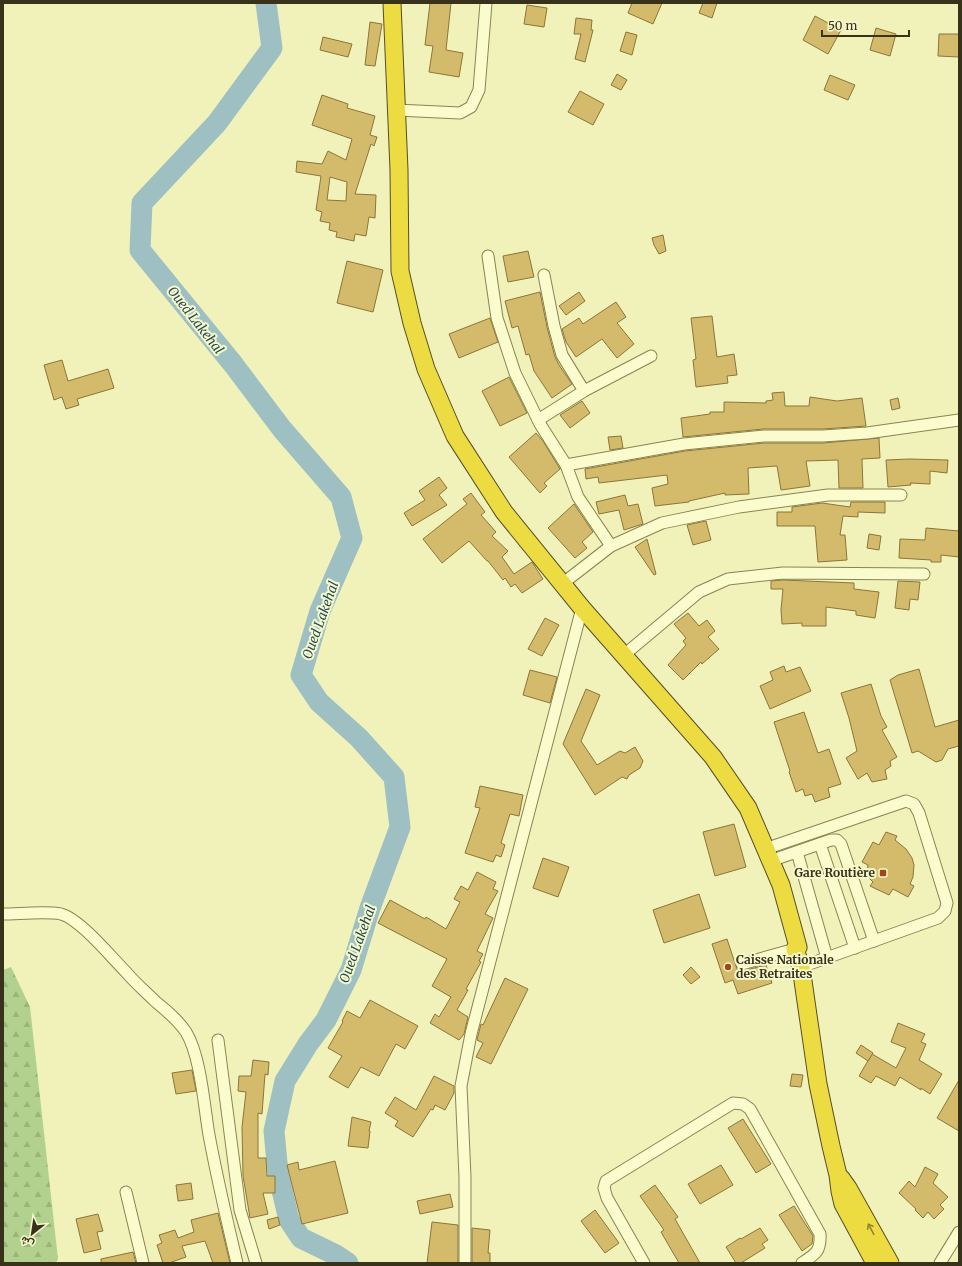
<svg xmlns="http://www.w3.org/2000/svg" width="962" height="1266" viewBox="0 0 962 1266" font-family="Merriweather,Vazirmatn,serif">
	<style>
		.forest { fill: url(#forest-firs) }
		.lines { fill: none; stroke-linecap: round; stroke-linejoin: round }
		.river { stroke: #9fc0c2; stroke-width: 21 }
		.building { fill: #d4bb6c; stroke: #8c7537; fill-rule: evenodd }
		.minor-casing { stroke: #8a8353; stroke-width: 13 }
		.highway-casing { stroke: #574e28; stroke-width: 19 }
		.minor { stroke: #fafcce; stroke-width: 11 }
		.highway { stroke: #ecdb41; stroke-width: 17 }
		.oneway { stroke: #92862e }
		.poi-dot { fill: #9f481d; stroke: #f6f9cb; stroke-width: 1.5 }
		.labels { text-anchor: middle; stroke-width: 4; stroke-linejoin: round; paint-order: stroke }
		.poi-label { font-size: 12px; font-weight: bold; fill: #38321a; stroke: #f6f9cb; text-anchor: end }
		.water-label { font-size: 13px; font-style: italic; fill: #274b59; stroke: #f6f9cb }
	</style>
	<defs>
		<pattern id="forest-firs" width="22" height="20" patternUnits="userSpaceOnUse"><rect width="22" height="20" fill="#b2d18e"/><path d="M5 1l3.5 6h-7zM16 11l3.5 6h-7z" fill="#9ab47a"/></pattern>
	</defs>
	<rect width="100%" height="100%" fill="#f0f2ba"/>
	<polygon class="forest" points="11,967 30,1007 58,1259 56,1263 3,1263 3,970"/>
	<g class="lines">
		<polyline class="river" points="266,3 272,48 217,123 142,203 140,250 233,364 282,429 341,497 352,538 320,611 301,675 319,702 359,738 394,777 400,827 370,908 351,970 326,1020 308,1044 285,1081 274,1131 278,1173 289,1220 301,1238 336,1255 348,1263"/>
	</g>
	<g class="building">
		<polygon points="430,3 451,3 446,50 463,53 459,77 429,72 433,46 425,45"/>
		<polygon points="632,3 662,3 653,24 628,13"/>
		<polygon points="703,3 717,3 712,18 699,13"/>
		<polygon points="527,5 547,8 544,27 524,24"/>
		<polygon points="815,16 841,30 828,54 803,40"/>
		<polygon points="576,18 592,20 591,30 593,30 585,62 575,59 581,34 574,34"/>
		<polygon points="370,22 382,24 375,66 365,65"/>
		<polygon points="876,28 896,34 890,56 870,50"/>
		<polygon points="626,32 637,35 632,55 620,51"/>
		<polygon points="939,34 959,34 959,57 938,56"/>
		<polygon points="323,37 352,44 348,57 320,50"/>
		<polygon points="617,74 627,80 621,90 611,85"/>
		<polygon points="830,75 855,85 848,100 824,90"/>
		<polygon points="580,91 604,104 593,125 568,112"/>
		<path d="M322 95 348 104 347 108 375 116 370 135 377 137 374 146 371 144 355 194 376 195 375 218 369 217 366 236 355 234 354 241 336 237 337 232 329 230 330 223 320 221 322 212 316 210 321 176 296 172 297 161 322 164 328 151 346 160 352 139 312 125ZM330 177 347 182 346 201 327 200Z"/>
		<polygon points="663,235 666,251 659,254 654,245 652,238"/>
		<polygon points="528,251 534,277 508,282 503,256"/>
		<polygon points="347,261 383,270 373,312 337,303"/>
		<polygon points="540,292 547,327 555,357 559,365 572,384 552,398 534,371 529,354 526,355 518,326 512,328 505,301"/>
		<polygon points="579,292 585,301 566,315 559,306"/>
		<polygon points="616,302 626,317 617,323 634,344 617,358 602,339 576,357 566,342 562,329 579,318 583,324"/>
		<polygon points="712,316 717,357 734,354 737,375 727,376 728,383 696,387 693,360 696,359 691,318"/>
		<polygon points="490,318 498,342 459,358 449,334"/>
		<polygon points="62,360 68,381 108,369 114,388 77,399 79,405 66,409 62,397 54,400 44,365"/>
		<polygon points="509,377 527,413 500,426 482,391"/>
		<polygon points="784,392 785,406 809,406 810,397 837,401 862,398 866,426 823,429 763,429 683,437 681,418 710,414 710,412 724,412 724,402 766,403 766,401 773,400 772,393"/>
		<polygon points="898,398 900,408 892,410 890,400"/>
		<polygon points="582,401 590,413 570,428 560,415"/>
		<polygon points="536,433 543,441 560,469 544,483 547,486 540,493 509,457"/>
		<polygon points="621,436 623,448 610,450 608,437"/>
		<polygon points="879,438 880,458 862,459 863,488 839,488 838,460 806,461 810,486 781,490 777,466 748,468 749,494 725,495 725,493 689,501 689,502 655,506 652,488 668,484 667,475 599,483 598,477 586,479 585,469 685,451 764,443 823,443"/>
		<polygon points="909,459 948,460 947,473 930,471 930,484 910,483 911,485 888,487 886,460"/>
		<polygon points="439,477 447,488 439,495 447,505 412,526 404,513 425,500 419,491"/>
		<polygon points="471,493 485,512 481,515 496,532 492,536 508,551 502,557 514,574 532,562 543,579 522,593 515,584 511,587 505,578 503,580 488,561 487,561 469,541 442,563 423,539 467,504 463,499"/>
		<polygon points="625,495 628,506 638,504 643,524 624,530 619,510 599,514 596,502"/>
		<polygon points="851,502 885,502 885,513 858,512 858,517 843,516 840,535 845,535 847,560 818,562 815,526 777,526 777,512 792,512 792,507 822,503 850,507"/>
		<polygon points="574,504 593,532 582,542 587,548 575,558 548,528"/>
		<polygon points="706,521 711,540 693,545 687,525"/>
		<polygon points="926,528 959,531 959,557 941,555 941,562 931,562 931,560 899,558 900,539 925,540"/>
		<polygon points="869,534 881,536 879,550 867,548"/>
		<polygon points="647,539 656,574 654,575 635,547"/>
		<polygon points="783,580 854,583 854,589 879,592 875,618 856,615 856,611 826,607 826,626 802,626 802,623 782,624 781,610 783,589 771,589 771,581"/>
		<polygon points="898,581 920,582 918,600 910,599 909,610 895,608"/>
		<polygon points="688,613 699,626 707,620 715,631 708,637 719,649 702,664 701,662 683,680 668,665 686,645 683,641 686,638 674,624"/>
		<polygon points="545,618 559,625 542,656 528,649"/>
		<polygon points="784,666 786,672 800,667 811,691 770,709 760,686 773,680 770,672"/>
		<polygon points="919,669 935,727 959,720 959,746 948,749 942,760 936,762 918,751 912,753 890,680 898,675"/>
		<polygon points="530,670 557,677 550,703 523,695"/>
		<polygon points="871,684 881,716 887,727 882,730 897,757 890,761 891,766 885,770 887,779 872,782 867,773 858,779 846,758 857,751 849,718 841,693"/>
		<polygon points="586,689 600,695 581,741 597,765 620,751 625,753 635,747 643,761 640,768 629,775 627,779 622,777 595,795 563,744"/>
		<polygon points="804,712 818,753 829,749 841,784 828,788 830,797 815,802 812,794 805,796 803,789 796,792 789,772 790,771 774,722"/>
		<polygon points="480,786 523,795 519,816 510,814 501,843 505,845 501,857 496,855 493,862 465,853 480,808 475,807"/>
		<polygon points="734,824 746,867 715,876 703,832"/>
		<polygon points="886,832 897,836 895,840 906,849 912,858 914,865 913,877 910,884 914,886 908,897 893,889 889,895 870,886 873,882 869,878 867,873 868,865 862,862 873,842 879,845"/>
		<polygon points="543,858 569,867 558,897 533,888"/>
		<polygon points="477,872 496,882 493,889 498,891 485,914 493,918 477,951 483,954 479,961 481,962 466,989 468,990 457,1010 468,1017 464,1034 459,1040 430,1023 435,1014 439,1017 451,997 432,986 447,959 378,923 390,900 425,919 426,917 446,929 460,902 454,899 461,886 468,890"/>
		<polygon points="699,894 710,928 664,943 653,910"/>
		<polygon points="727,939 738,972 766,965 772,983 738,994 733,980 725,983 712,944"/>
		<polygon points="691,967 700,977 691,984 683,975"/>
		<polygon points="505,978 528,989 491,1064 476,1057 483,1043 477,1040 481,1024 483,1025"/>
		<polygon points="370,1000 418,1026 405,1049 396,1044 379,1076 361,1067 348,1088 329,1077 342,1056 328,1048 343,1022 342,1021 347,1011 360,1018"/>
		<polygon points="898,1023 925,1034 921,1042 926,1044 919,1060 942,1074 930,1094 921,1088 921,1090 900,1077 895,1086 876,1076 871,1083 859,1076 872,1054 896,1068 906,1048 891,1042"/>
		<polygon points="861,1045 873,1053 868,1061 856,1053"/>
		<polygon points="253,1060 269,1062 268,1075 265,1074 262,1114 258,1113 258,1158 266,1158 267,1176 275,1176 275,1193 263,1193 268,1214 250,1218 243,1176 242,1127 246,1092 238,1091 239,1076 251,1076"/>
		<polygon points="192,1070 196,1091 176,1094 172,1073"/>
		<polygon points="792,1074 803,1075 801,1087 790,1086"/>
		<polygon points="434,1076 454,1086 454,1093 445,1110 435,1105 433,1110 431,1109 413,1137 395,1126 398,1121 385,1113 395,1097 416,1110"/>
		<polygon points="959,1080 959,1131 937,1118"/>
		<polygon points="352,1117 371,1122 369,1131 370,1131 368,1148 348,1146"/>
		<polygon points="743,1119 771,1164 756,1173 728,1128"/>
		<polygon points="335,1161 348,1213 302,1224 287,1165 298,1162 299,1170"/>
		<polygon points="721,1165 733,1185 700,1204 688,1184"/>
		<polygon points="925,1167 938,1174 933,1183 948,1197 940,1205 944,1209 934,1219 928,1212 923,1218 915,1210 916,1209 899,1193 909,1181 915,1187"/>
		<polygon points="191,1183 193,1199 178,1201 176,1185"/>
		<polygon points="655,1185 678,1217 675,1219 700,1263 679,1263 661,1232 664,1230 640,1196"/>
		<polygon points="450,1194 453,1207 420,1214 417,1201"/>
		<polygon points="794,1206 813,1236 812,1244 802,1251 779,1215"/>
		<polygon points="595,1210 619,1243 605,1253 581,1221"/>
		<polygon points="218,1213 230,1263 213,1263 205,1241 182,1246 186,1257 169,1263 163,1263 157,1245 162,1243 159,1235 175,1230 178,1238 194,1232 191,1220"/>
		<polygon points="98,1214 103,1231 97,1232 101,1249 84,1253 76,1219"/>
		<polygon points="278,1217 280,1225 269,1229 267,1220"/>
		<polygon points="432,1222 458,1225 458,1263 427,1263"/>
		<polygon points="472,1228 490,1230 488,1253 490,1253 490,1263 472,1263"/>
		<polygon points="760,1228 768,1240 762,1244 765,1248 741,1263 736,1263 726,1247 740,1238 741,1239"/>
		<polygon points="133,1252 136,1263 101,1263 101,1259"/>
	</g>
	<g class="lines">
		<defs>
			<g id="minor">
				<polyline points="396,110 460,113 471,107 479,90 486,3"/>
				<polyline points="488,256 497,318 515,373 540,424 566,465 578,497 611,546"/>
				<polyline points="544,275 554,326 562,355 584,391"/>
				<polyline points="538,420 584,391 651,356"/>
				<polyline points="566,465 684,444 764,436 823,436 867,433 959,420"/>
				<polyline points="562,584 611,546 662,523 739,507 828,495 901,495"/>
				<polyline points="624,655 699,592 728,579 783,573 924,574"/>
				<polyline points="820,844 855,948"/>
				<polyline points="765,849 906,801 914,804 919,813 947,903 945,911 938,918 801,967"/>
				<polyline points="797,852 827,958"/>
				<polyline points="770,861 831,840 837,840 841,844 874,941"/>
				<path d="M3 914C18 914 47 911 61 914 80 919 111 957 126 972 135 983 146 992 156 1002 167 1011 178 1020 186 1032 201 1057 204 1106 209 1135 217 1178 227 1221 237 1263"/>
				<polyline points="742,964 795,949"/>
				<polyline points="218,1040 240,1210 256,1263"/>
				<polyline points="126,1192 143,1263"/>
				<polyline points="465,1263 465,1177 461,1086 471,1034 582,608"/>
				<path d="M644 1263 607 1198 604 1188 606 1181 733 1103 743 1104 750 1109 820 1234C821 1251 816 1254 802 1263"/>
				<polyline points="940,1263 959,1232"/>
			</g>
			<g id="highway">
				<polyline points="392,3 399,170 400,271 412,323 426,369 455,436 504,512 582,608 713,757 748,808 781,885 798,947 795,949 801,967 818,1084 831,1146 838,1175 840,1191 843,1204 875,1263"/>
				<polyline points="841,1178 848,1188 890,1263"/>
			</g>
		</defs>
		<use href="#minor" class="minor-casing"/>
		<use href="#highway" class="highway-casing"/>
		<use href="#minor" class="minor"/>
		<use href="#highway" class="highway"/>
	</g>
	<defs><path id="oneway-shaft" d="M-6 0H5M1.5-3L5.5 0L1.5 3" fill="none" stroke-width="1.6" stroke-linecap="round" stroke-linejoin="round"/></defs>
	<use class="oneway" href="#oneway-shaft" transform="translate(871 1229) rotate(-118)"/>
	<g class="poi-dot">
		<rect x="879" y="869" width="8" height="8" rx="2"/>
		<circle cx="728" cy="967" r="4"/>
	</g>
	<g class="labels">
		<g class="poi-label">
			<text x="875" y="877">Gare Routière</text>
			<text x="736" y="964" text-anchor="start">Caisse Nationale<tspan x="736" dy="14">des Retraites</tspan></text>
		</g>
		<g class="water-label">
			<text transform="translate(196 320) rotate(52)" y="5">Oued Lakehal</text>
			<text transform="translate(320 620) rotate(-70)" y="5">Oued Lakehal</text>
			<text transform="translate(357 944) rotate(-70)" y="5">Oued Lakehal</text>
		</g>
	</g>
	<rect width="962" height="1266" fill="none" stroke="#38321a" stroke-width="8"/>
	<g transform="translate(32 1234) rotate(210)" stroke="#f6f9cb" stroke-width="3" paint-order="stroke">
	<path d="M0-3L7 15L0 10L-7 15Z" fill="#38321a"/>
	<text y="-6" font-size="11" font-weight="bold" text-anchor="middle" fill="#38321a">ش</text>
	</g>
	<path d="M822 30v6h87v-6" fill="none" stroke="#38321a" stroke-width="2"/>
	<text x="828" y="30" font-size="12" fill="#38321a" stroke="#f6f9cb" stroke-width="3" paint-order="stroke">50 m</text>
</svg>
